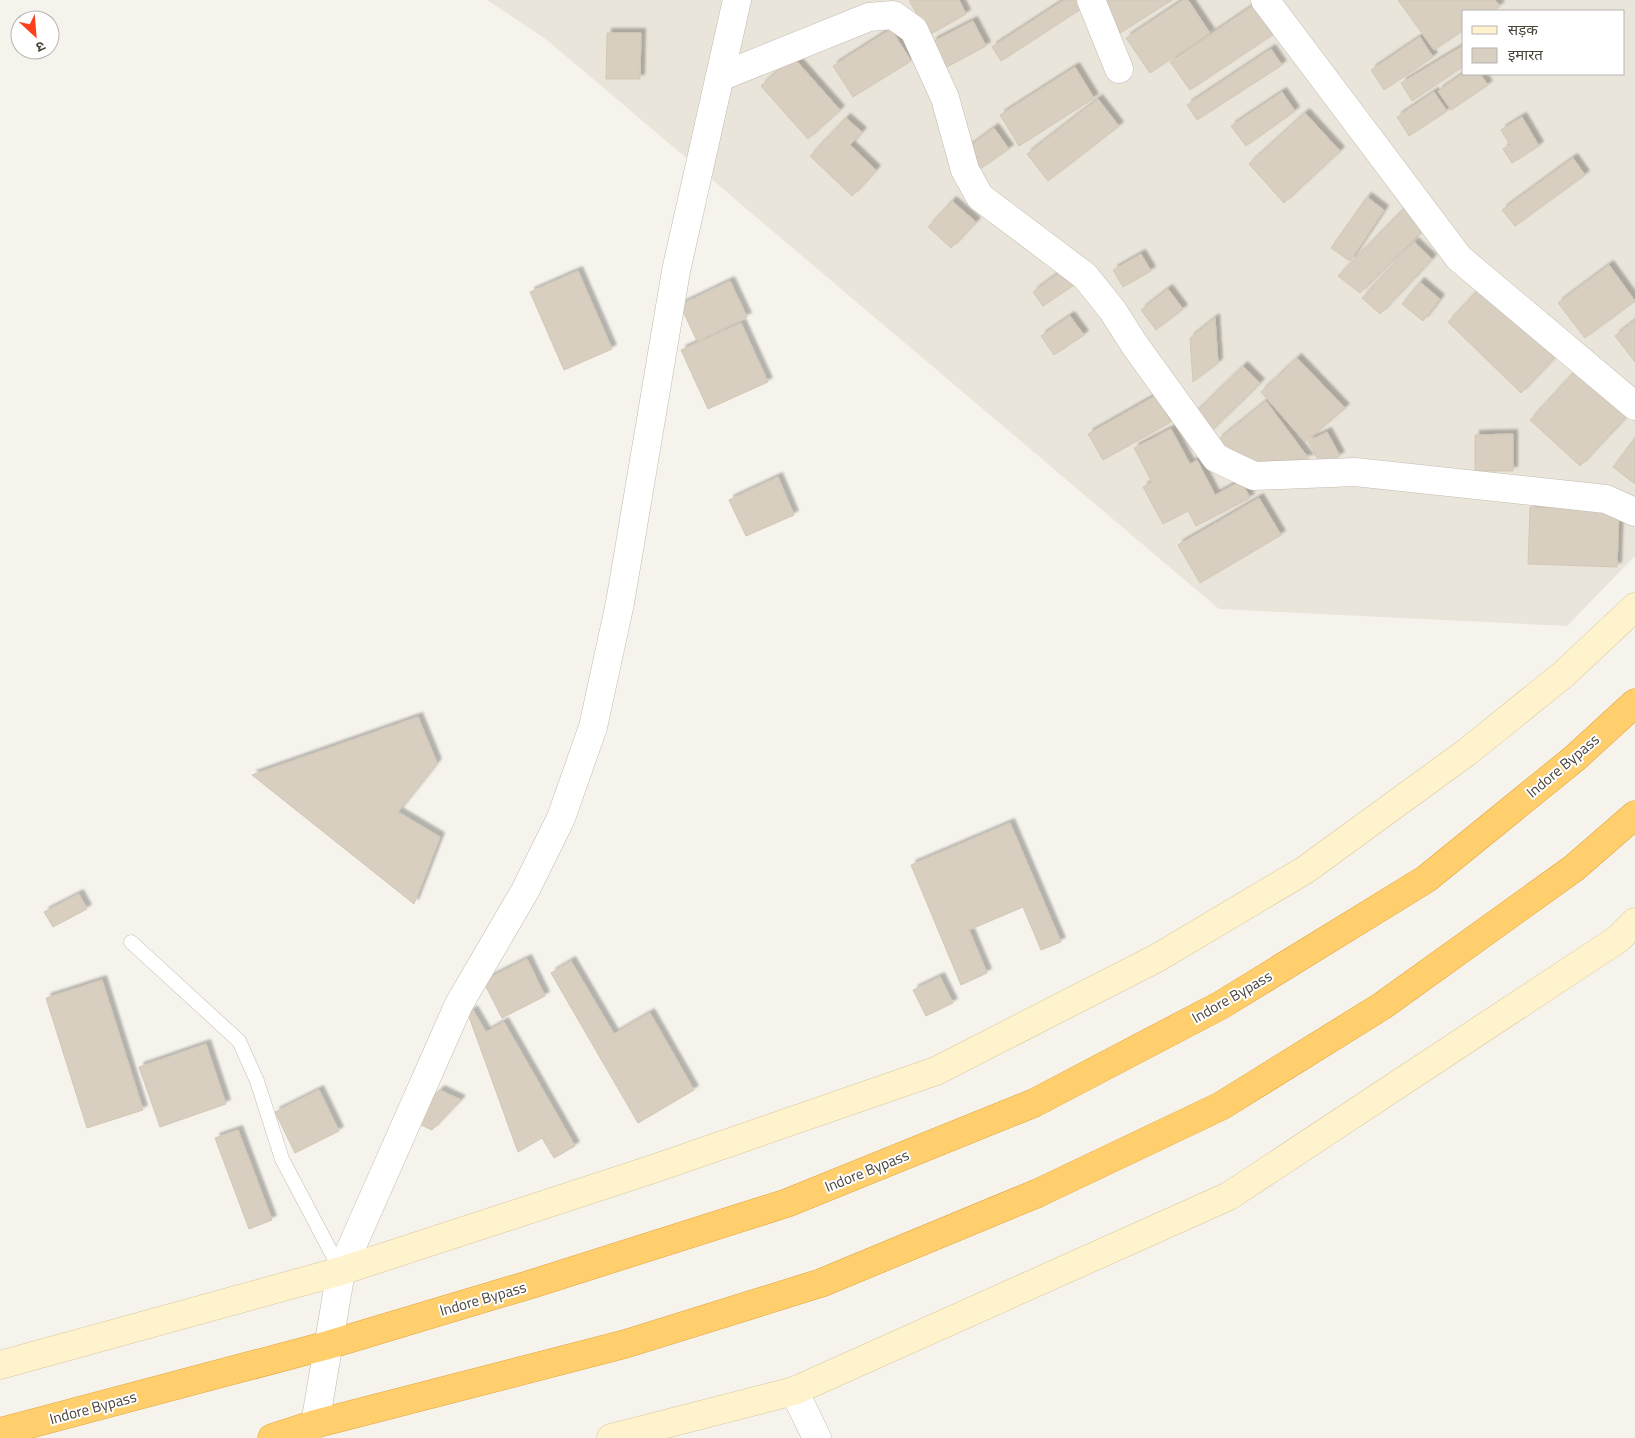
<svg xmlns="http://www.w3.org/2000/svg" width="1635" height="1438" viewBox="0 0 1635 1438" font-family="'Titillium Web','Noto Sans Devanagari',sans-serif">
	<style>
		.residential { fill: #eae5da; fill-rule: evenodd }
		.building { fill: #d8cfc1; stroke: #d3c7b4; filter: url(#shadow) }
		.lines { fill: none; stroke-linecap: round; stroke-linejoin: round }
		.lane-casing { stroke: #c2bbae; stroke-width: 15 }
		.street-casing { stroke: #c2bbae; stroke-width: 29 }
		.secondary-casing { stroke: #d6c79b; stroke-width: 29 }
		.highway-casing { stroke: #e0a43c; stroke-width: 29 }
		.lane { stroke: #fff; stroke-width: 14 }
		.street { stroke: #fff; stroke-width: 28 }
		.secondary { stroke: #fff3cd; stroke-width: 28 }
		.highway { stroke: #ffcf6e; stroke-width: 28 }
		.labels { text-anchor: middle; stroke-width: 4; stroke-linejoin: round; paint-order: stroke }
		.street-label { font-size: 15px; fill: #4b4439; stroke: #fff }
	</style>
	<defs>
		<filter id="shadow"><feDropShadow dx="4.5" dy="-4.5" stdDeviation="1" flood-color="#0004"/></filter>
	</defs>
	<rect width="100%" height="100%" fill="#f6f3ec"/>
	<path class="residential" d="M487 0H1635V556L1567 626 1219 609 547 40ZM1464 11H1624V74H1464Z"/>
	<g class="building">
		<polygon points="909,0 959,0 966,14 929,35"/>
		<polygon points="1064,0 1079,0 1084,7 1001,61 992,47"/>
		<polygon points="1094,0 1172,0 1117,35"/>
		<polygon points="1183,0 1188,0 1210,33 1150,73 1126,38"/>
		<polygon points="1398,0 1495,0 1500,6 1493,11 1464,11 1464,30 1434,50"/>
		<polygon points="1254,5 1274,34 1190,90 1170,62"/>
		<polygon points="973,21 986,46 945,68 932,42"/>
		<polygon points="891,29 911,61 853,97 833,66"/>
		<polygon points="607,33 641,33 640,79 606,79"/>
		<polygon points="1420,37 1433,57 1384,90 1371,70"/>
		<polygon points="1461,47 1464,51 1464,66 1412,101 1401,83"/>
		<polygon points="1271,49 1282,65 1197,120 1187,105"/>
		<polygon points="793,57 840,110 808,139 761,86"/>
		<polygon points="1075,67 1094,98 1019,146 1000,115"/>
		<polygon points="1464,73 1480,74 1488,85 1451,110 1438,91"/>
		<polygon points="1282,92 1295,111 1246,146 1231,126"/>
		<polygon points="1434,92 1447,111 1409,136 1397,117"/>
		<polygon points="1098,99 1119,126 1048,181 1027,154"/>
		<polygon points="1305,113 1340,151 1284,203 1249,164"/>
		<polygon points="1522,117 1539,146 1512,163 1503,149 1510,145 1501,130"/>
		<polygon points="846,118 862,132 850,145 876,170 852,196 810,156"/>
		<polygon points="994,128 1009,149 980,169 966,149"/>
		<polygon points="1573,158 1585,175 1515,226 1502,210"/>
		<polygon points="1367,197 1384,210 1350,261 1331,248"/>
		<polygon points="952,201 976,222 951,248 928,227"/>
		<polygon points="1404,209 1426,227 1360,293 1338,276"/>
		<polygon points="1414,242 1432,259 1380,314 1362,298"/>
		<polygon points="1141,254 1151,271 1123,287 1113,270"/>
		<polygon points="1609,265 1635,301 1585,338 1558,303"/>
		<polygon points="1063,270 1074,285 1043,306 1033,292"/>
		<polygon points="578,271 612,349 564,370 530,292"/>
		<polygon points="730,281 747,317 697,341 680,305"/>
		<polygon points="1420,282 1440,299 1423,321 1402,304"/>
		<polygon points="1481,287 1555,357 1521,393 1448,322"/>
		<polygon points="1168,289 1183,309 1156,330 1141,310"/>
		<polygon points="1070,316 1084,335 1054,355 1041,336"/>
		<polygon points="1215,318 1218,363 1193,382 1190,338"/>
		<polygon points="1635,320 1635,362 1615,336"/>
		<polygon points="741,323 768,382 708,409 681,350"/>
		<polygon points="1297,358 1345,408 1305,442 1261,392"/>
		<polygon points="1243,366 1260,383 1207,435 1190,418"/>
		<polygon points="1576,370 1626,417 1580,466 1530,420"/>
		<polygon points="1155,396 1171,422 1103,460 1088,434"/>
		<polygon points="1266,401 1309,459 1252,462 1218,440"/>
		<polygon points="1171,429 1190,464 1197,460 1215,495 1241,481 1250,498 1196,526 1188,511 1163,524 1143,487 1152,482 1134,448"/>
		<polygon points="1327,432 1340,456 1321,466 1308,441"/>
		<polygon points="1513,434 1513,471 1475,471 1475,435"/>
		<polygon points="1635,438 1635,484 1613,467"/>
		<polygon points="778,477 794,515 746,536 729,500"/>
		<polygon points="1259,498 1281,535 1200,583 1178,545"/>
		<polygon points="1530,507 1619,510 1617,567 1528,564"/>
		<polygon points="418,717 437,763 398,812 440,837 414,904 252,775"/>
		<polygon points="1010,823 1061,942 1041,950 1023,907 969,930 987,973 961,985 911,865"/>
		<polygon points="79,894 87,909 53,927 44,912"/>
		<polygon points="527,959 545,996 502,1018 483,981"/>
		<polygon points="571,961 614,1034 650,1013 694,1090 638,1123 551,973"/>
		<polygon points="940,977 953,1003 926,1016 913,990"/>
		<polygon points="102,980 143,1110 87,1128 46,998"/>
		<polygon points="473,1010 486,1032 504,1022 575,1146 554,1158 542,1138 518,1152 468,1014"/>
		<polygon points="206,1044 226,1104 160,1127 139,1067"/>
		<polygon points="319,1090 339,1131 295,1153 275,1112"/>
		<polygon points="440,1090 461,1100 432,1130 410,1120"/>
		<polygon points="238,1130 272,1220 249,1229 215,1138"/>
	</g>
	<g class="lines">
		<defs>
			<polyline id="lane" points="131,942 239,1041 257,1081 282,1159 341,1271"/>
			<g id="street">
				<polyline points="1091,0 1119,69"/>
				<polyline points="1265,0 1459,258 1635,406"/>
				<polyline points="720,77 869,17 893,15 914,30 945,98 965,170 980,197 1085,276 1113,311 1134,344 1216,458 1254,476 1355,472 1606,499 1635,512"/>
				<polyline points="794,1391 817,1438"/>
				<polyline points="315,1424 341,1271 459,1004 525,891 561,818 593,727 620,603 676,271 737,0"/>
			</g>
			<g id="secondary">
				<polyline points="0,1365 341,1271 653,1169 936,1071 1157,958 1305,870 1467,752 1565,673 1635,607"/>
				<polyline points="611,1438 794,1391 1229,1196 1618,939 1635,922"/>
			</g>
			<g id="highway">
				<polyline points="0,1432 328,1345 535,1283 787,1203 1034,1103 1221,1005 1426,879 1575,758 1635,703"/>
				<polyline points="272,1438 315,1424 625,1344 821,1283 1038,1193 1221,1106 1382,1006 1574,868 1635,815"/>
			</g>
		</defs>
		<use href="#lane" class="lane-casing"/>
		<use href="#street" class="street-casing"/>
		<use href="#secondary" class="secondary-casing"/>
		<use href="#highway" class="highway-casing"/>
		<use href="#lane" class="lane"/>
		<use href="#street" class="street"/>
		<use href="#secondary" class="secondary"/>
		<use href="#highway" class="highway"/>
	</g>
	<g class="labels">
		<g class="street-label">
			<text transform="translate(1563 766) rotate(-40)" y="5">Indore Bypass</text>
			<text transform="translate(1232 997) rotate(-30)" y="5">Indore Bypass</text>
			<text transform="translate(867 1171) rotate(-22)" y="5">Indore Bypass</text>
			<text transform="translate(483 1299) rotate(-16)" y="5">Indore Bypass</text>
			<text transform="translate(93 1408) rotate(-15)" y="5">Indore Bypass</text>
		</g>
	</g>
	<rect x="1462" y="10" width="162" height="65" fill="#ffffff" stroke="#b7b4b0"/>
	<rect x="1472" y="26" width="25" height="8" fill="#fff3cd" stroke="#b7b4b0"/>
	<text x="1508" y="35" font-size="15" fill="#4b4439">सड़क</text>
	<rect x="1472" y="48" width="25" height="15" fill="#d8cfc1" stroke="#b7b4b0"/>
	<text x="1508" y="60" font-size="15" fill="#4b4439">इमारत</text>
	<g transform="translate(35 35) rotate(154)"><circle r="24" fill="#ffffff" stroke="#b7b4b0"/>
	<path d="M0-4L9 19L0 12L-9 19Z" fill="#fc3f1d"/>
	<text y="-8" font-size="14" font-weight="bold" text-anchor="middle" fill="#4b4439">उ</text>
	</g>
</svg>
